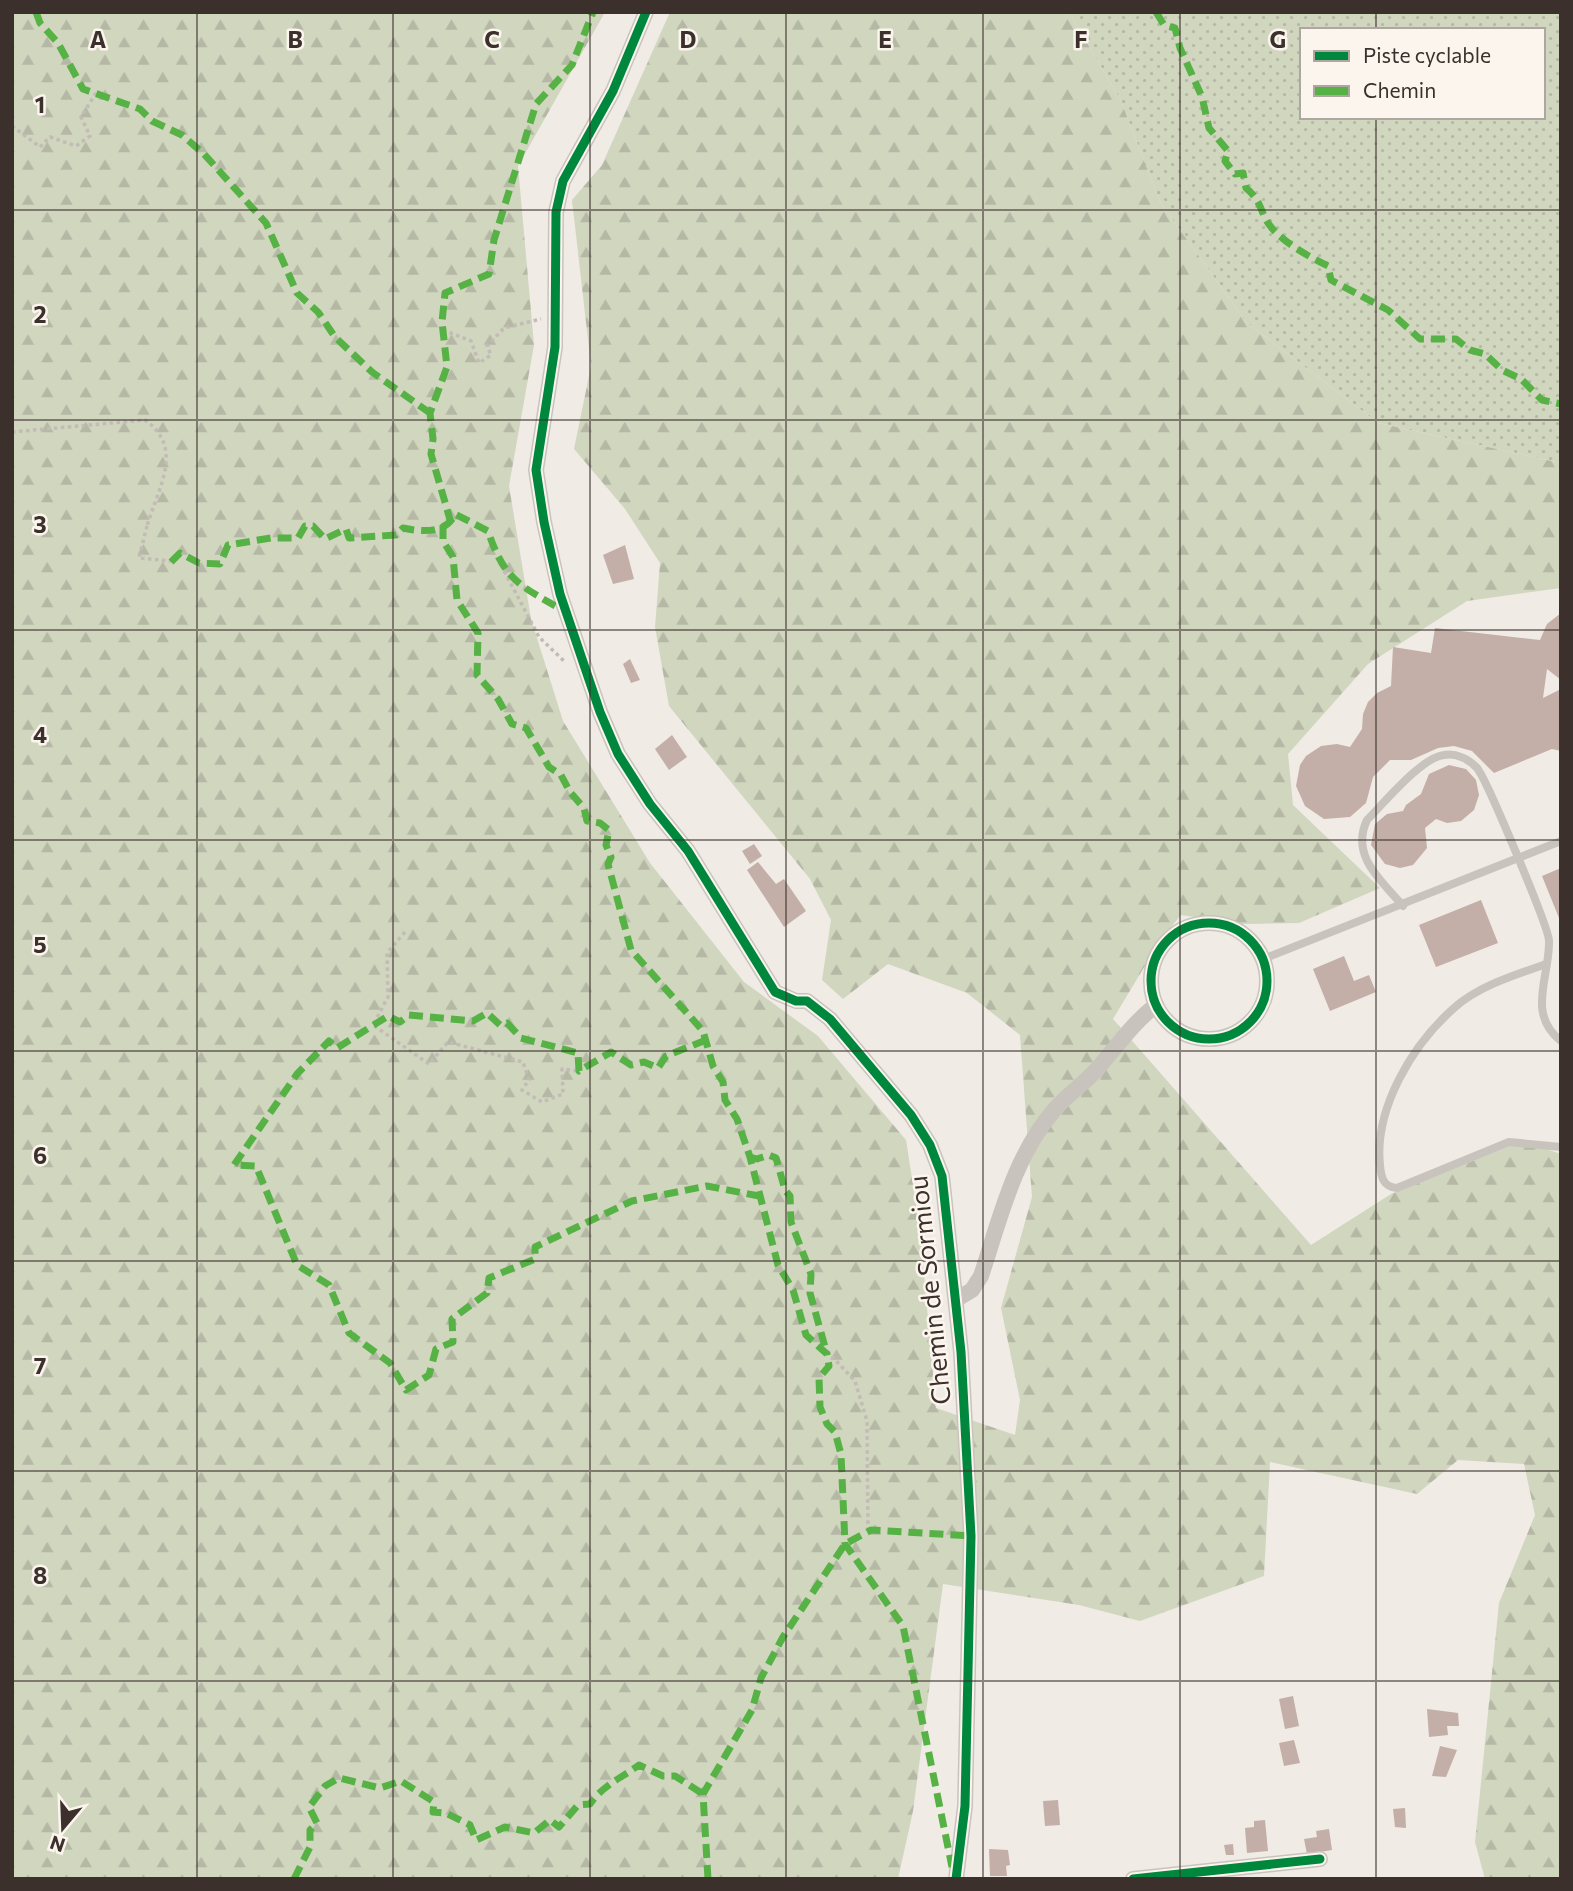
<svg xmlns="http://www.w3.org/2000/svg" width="1573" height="1891" viewBox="0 0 1573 1891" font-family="Commissioner,sans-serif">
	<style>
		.green { fill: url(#green-dots); fill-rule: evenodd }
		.forest { fill: url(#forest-firs) }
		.building { fill: #c3afa7 }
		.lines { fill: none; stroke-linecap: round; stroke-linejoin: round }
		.path { stroke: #c2bbb6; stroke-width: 3.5; stroke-dasharray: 3.5 3.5; stroke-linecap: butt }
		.lane { stroke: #c9c3be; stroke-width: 8 }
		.street { stroke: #c9c3be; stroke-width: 16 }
		.quiet { stroke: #57b246; stroke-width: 7; stroke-dasharray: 14 7; stroke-linecap: butt }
		.cycleway-casing { stroke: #fbf5ee; stroke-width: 13 }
		.cycleway { stroke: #00873e; stroke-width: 9 }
		.grid { fill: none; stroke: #3b302b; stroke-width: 2; stroke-opacity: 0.55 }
		.labels { text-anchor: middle; stroke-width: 5; stroke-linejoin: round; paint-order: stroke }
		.street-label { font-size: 26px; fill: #3b302b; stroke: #fbf5ee }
		.grid-label { font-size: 23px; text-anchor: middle; font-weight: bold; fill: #3b302b; stroke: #fbf5ee; stroke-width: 5; stroke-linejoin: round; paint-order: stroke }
	</style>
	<defs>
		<pattern id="green-dots" width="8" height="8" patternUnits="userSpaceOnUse" patternTransform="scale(1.75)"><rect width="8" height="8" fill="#d1d6bf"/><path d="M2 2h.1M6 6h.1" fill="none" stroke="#b4b8a4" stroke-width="1.8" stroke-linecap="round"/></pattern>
		<pattern id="forest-firs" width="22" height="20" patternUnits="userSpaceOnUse" patternTransform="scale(1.75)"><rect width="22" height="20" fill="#d1d6bf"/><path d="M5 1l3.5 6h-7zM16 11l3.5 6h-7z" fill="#b4b8a4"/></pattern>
	</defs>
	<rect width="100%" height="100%" fill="#f0ebe5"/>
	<path class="green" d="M1069 12H1561V463L1378 423 1246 322 1160 202 1121 101ZM1302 30H1543V117H1302Z"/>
	<polygon class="forest" points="12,12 605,12 518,166 534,345 509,486 531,619 563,721 650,863 744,982 818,1036 906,1140 920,1230 936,1408 1015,1435 1020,1400 1001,1308 1032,1197 1020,1035 967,993 888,964 843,999 822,980 831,920 810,879 669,706 655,627 660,563 625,509 574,449 591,366 572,200 602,165 670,12 1069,12 1121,101 1160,202 1246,322 1378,423 1561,463 1561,588 1467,601 1368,664 1288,754 1293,805 1380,888 1299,923 1243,924 1181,915 1161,939 1113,1019 1311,1245 1391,1194 1522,1141 1561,1154 1561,1879 1485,1879 1475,1842 1499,1603 1535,1515 1524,1464 1458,1460 1417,1494 1270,1462 1264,1576 1140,1621 1079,1605 943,1584 913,1811 898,1879 12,1879"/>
	<g class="building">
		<polygon points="625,545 634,579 613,584 603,555"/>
		<polygon points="1561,613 1561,680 1547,669 1543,698 1561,689 1561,751 1552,749 1494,773 1472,751 1454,746 1438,748 1411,760 1390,760 1373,777 1366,803 1350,817 1324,819 1305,806 1296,786 1300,765 1306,756 1321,746 1337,744 1350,747 1362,729 1363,714 1368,702 1377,693 1391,686 1393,647 1431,653 1435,628 1540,640 1547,624"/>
		<polygon points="630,659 640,680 631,683 623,664"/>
		<polygon points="672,735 687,757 669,770 655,749"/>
		<polygon points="1449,765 1466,769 1476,780 1479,795 1474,810 1461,821 1447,823 1436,819 1425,828 1427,848 1413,865 1400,868 1385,864 1371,845 1375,824 1387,814 1403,811 1406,805 1421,794 1429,774"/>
		<polygon points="754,844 762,856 750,864 742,851"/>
		<polygon points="758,862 776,884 784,879 806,911 784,927 747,870"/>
		<polygon points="1561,868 1561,923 1542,876"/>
		<polygon points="1481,900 1498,943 1436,967 1419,925"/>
		<polygon points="1344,956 1354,981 1369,975 1376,992 1330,1011 1313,969"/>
		<polygon points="1293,1696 1299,1726 1285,1729 1279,1699"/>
		<polygon points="1427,1709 1458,1713 1459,1726 1447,1726 1448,1735 1429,1737"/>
		<polygon points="1294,1740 1300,1763 1284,1766 1279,1743"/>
		<polygon points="1440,1746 1457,1750 1446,1777 1432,1776"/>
		<polygon points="1058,1800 1060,1825 1045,1826 1043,1801"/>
		<polygon points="1405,1808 1406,1828 1395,1827 1393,1809"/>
		<polygon points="1265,1820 1268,1851 1247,1853 1245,1828 1254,1827 1254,1821"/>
		<polygon points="1329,1829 1332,1850 1307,1854 1304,1839 1317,1837 1316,1831"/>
		<polygon points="1233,1844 1234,1855 1226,1855 1224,1845"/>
		<polygon points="989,1849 1008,1850 1010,1865 1006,1866 1007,1876 990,1876"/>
	</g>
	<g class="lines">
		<g class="path">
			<polyline points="12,126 40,147 50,137 76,146 90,136 81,117 96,93"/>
			<polyline points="443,330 471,341 479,363 491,355 487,346 504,328 541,319"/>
			<path d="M12 432 145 420C185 448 158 488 147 526"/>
			<polyline points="147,526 139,558 171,561"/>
			<polyline points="501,565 539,637 565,662"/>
			<polyline points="405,932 387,953 388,997 373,1025 429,1064 448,1042 523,1062 529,1080 522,1090 542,1102 563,1094 562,1069 578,1071"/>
			<polyline points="827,1351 855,1381 867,1421 868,1530"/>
		</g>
		<g class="lane">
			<path d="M1403 906C1381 880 1350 856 1367 820 1384 803 1422 757 1444 755 1456 753 1469 759 1477 768 1486 778 1549 928 1549 941 1550 976 1526 1014 1561 1041"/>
			<polyline points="1263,959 1561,841"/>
			<path d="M1546 964C1515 975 1478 986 1454 1008 1412 1045 1374 1109 1380 1165 1381 1177 1383 1187 1397 1188L1509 1142 1561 1147"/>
		</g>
		<g class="street">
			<polyline points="646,12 613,91 563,181 556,212 555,347 536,470 544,522 560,594 600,712 618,754 650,804 688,851 775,992 796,1001 807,1001 830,1019 911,1115 930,1145 942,1176 961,1352 971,1536 965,1806 956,1879"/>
			<circle cx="1209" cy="981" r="58"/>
			<path d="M957 1299 972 1290 981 1276C1000 1219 1014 1156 1055 1109 1068 1094 1085 1083 1098 1068 1117 1046 1133 1023 1156 1005"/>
			<polyline points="1133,1879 1320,1859"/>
		</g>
		<g class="quiet">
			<polyline points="36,12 40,23 58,43 83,89 140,109 152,121 182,135 204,154 266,223 297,293 318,312 335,337 372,372 430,413"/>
			<path d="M1156 12 1164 25 1175 28 1180 48 1202 97 1209 128 1228 151 1225 161 1235 174 1243 173 1246 188C1263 202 1260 214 1271 227 1283 242 1309 257 1328 266L1331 280 1388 310 1420 339H1456L1470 350 1485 354 1502 370 1521 379 1542 400 1561 404"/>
			<polyline points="451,523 431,454 433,439 430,413 447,367 442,322 445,293 489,274 494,240 536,104 572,65 593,12"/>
			<polyline points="443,525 443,541 453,557 457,600 478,633 477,675 498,699 512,724 526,728 549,767 561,775 570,792 584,808 587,821 600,823 609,830 606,845 611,857 608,864 631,950 703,1031 713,1066 723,1082 725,1100 737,1119 750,1157 778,1265 793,1290 806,1335 827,1354 829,1366 819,1378 820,1407 827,1424 835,1432 841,1454 845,1544 903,1626 952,1867"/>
			<path d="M171 562 180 553 199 563 220 564 228 545 271 538H298L305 526H313L325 539 346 529 349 538 396 535 403 528C422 532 446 534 455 514L488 531C505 582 521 586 566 612"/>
			<polyline points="706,1040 666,1056 658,1068 644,1062 631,1065 611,1052 579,1071 578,1053 521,1038 507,1023 500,1025 487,1013 473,1021 409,1015 400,1022 388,1016 337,1048 329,1041 297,1074 234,1165 256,1166 297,1265 329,1285 349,1333 390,1363 406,1390 429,1375 436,1349 453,1342 452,1319 487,1293 489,1278 535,1259 535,1247 632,1201 707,1186 759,1196"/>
			<polyline points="750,1157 757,1159 769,1155 776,1158 785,1190 790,1196 791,1222 811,1274 810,1293 827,1354"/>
			<path d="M294 1879 310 1847V1830L317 1823 309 1807 325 1786 339 1778 380 1788 401 1781 434 1802 433 1812 446 1813 470 1825 476 1840 505 1827 534 1833 550 1820 559 1827 578 1805 590 1804C602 1786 621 1778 639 1765L663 1776H675L703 1794"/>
			<polyline points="708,1879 703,1794 752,1710 761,1678 783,1637 845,1544 871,1530 971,1536"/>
		</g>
		<defs>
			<g id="cycleway">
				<polyline points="646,12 613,91 563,181 556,212 555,347 536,470 544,522 560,594 600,712 618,754 650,804 688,851 775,992 796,1001 807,1001 830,1019 911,1115 930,1145 942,1176 961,1352 971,1536 965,1806 956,1879"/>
				<circle cx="1209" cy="981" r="58"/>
				<polyline points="1133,1879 1320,1859"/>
			</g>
		</defs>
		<use href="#cycleway" class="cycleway-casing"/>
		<use href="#cycleway" class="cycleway"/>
	</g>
	<path class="grid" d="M197 12V1879M393 12V1879M590 12V1879M786 12V1879M983 12V1879M1180 12V1879M1376 12V30M1376 117V1879M12 210H1561M12 420H1561M12 630H1561M12 840H1561M12 1051H1561M12 1261H1561M12 1471H1561M12 1681H1561"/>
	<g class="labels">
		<g class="street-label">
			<text transform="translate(930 1290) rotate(-96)" y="9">Chemin de Sormiou</text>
		</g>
	</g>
	<g class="grid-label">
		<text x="98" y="48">A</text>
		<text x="295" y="48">B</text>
		<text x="492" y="48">C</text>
		<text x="688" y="48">D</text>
		<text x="885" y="48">E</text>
		<text x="1081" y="48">F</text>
		<text x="1278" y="48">G</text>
		<text x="40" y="113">1</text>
		<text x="40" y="323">2</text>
		<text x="40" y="533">3</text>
		<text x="40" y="743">4</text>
		<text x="40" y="953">5</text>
		<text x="40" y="1164">6</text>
		<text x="40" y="1374">7</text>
		<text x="40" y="1584">8</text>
	</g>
	<rect width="1573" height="1891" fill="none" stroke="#3b302b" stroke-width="28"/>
	<rect x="1300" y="28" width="245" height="91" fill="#fbf5ee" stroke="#aea6a0" stroke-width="2"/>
	<rect x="1314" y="51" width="35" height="10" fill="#00873e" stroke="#aea6a0" stroke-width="2"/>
	<text x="1363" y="63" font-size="21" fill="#3b302b">Piste cyclable</text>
	<rect x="1314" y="86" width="35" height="10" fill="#57b246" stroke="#aea6a0" stroke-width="2"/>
	<text x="1363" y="98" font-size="21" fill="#3b302b">Chemin</text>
	<g transform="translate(63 1828) rotate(199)" stroke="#fbf5ee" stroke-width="5" paint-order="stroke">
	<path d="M0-5L12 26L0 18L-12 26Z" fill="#3b302b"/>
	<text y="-10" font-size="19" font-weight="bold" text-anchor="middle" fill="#3b302b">N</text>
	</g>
</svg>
